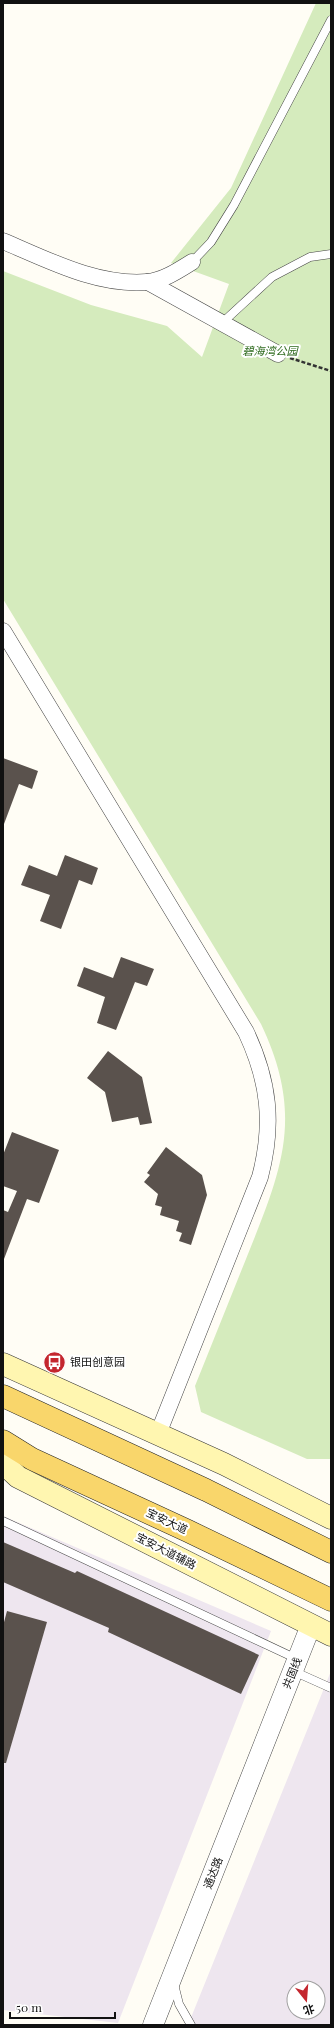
<svg xmlns="http://www.w3.org/2000/svg" width="334" height="2028" viewBox="0 0 334 2028" font-family="'Playfair Display','Noto Sans SC',serif">
	<style>
		.industrial { fill: #eee6ef; fill-rule: evenodd }
		.green { fill: #d5ebbd }
		.building { fill: #5a524d }
		.lines { fill: none; stroke-linecap: round; stroke-linejoin: round }
		.service-casing { stroke: #444; stroke-width: 9 }
		.minor-casing { stroke: #444; stroke-width: 17 }
		.tertiary-casing { stroke: #444; stroke-width: 21 }
		.secondary-casing { stroke: #333; stroke-width: 23 }
		.primary-casing { stroke: #222; stroke-width: 23 }
		.path { stroke: #333; stroke-width: 2.5; stroke-dasharray: 4 2; stroke-linecap: butt }
		.service { stroke: #fff; stroke-width: 8 }
		.minor { stroke: #fff; stroke-width: 16 }
		.tertiary { stroke: #fff; stroke-width: 20 }
		.secondary { stroke: #fff6b0; stroke-width: 22 }
		.primary { stroke: #f9d66b; stroke-width: 22 }
		.labels { text-anchor: middle; stroke-width: 4; stroke-linejoin: round; paint-order: stroke }
		.park-label { font-size: 11px; font-style: italic; fill: #2f6b1f; stroke: #fff }
		.poi-label { font-size: 11px; fill: #111; stroke: #fff; text-anchor: start }
		.street-label { font-size: 11px; fill: #111; stroke: #fff }
	</style>
	<rect width="100%" height="100%" fill="#fffdf5"/>
	<g class="industrial">
		<polygon points="3,1516 271,1631 118,2023 3,2010"/>
		<path d="M331 1671V2025H188ZM294 1988H318V2012H294Z"/>
	</g>
	<path class="green" d="M316 3H331V1459H307L201 1412 195 1386C212 1344 229 1301 246 1259 282 1169 305 1117 261 1024L3 599V271L91 305 167 326 202 357 229 284 171 263 231 188Z"/>
	<g class="building">
		<polygon points="3,758 38,771 32,789 19,784 4,824"/>
		<polygon points="65,855 98,868 92,885 79,880 61,929 40,921 50,895 21,885 29,865 57,876"/>
		<polygon points="121,957 154,969 147,986 135,982 116,1030 97,1023 105,997 77,986 84,967 113,978"/>
		<polygon points="108,1051 142,1077 152,1123 140,1125 138,1117 112,1122 105,1092 87,1078"/>
		<polygon points="12,1132 59,1150 39,1203 27,1199 4,1259 3,1210 8,1212 17,1191 3,1186 3,1155"/>
		<polygon points="166,1147 202,1175 207,1195 191,1245 179,1241 182,1233 176,1231 179,1221 160,1215 162,1207 155,1205 158,1194 144,1182 150,1175 147,1173"/>
		<polygon points="3,1542 75,1573 77,1571 259,1655 241,1694 108,1632 109,1628 3,1582"/>
		<polygon points="7,1611 47,1622 6,1763 3,1763 3,1626"/>
	</g>
	<g class="lines">
		<defs>
			<g id="service">
				<polyline points="192,262 211,242 234,205 331,20"/>
				<polyline points="222,323 272,277 310,257 331,254"/>
				<polyline points="3,1521 297,1659"/>
				<polyline points="293,1671 331,1688"/>
				<polyline points="174,1984 179,2004 191,2025"/>
			</g>
			<g id="minor">
				<path d="M3 241C48 260 97 286 147 282 163 281 179 270 192 262"/>
				<polyline points="148,282 278,354"/>
				<path d="M3 631 246 1032C269 1081 274 1124 260 1177L158 1434"/>
			</g>
			<polyline id="tertiary" points="153,2025 311,1625"/>
			<g id="secondary">
				<polyline points="3,1364 224,1464 331,1518"/>
				<polyline points="3,1463 18,1477 331,1635"/>
			</g>
			<g id="primary">
				<polyline points="3,1396 206,1490 331,1552"/>
				<polyline points="3,1441 32,1459 188,1531 331,1600"/>
			</g>
		</defs>
		<use href="#service" class="service-casing"/>
		<use href="#minor" class="minor-casing"/>
		<use href="#tertiary" class="tertiary-casing"/>
		<use href="#secondary" class="secondary-casing"/>
		<use href="#primary" class="primary-casing"/>
		<polyline class="path" points="290,358 331,371"/>
		<use href="#service" class="service"/>
		<use href="#minor" class="minor"/>
		<use href="#tertiary" class="tertiary"/>
		<use href="#secondary" class="secondary"/>
		<use href="#primary" class="primary"/>
	</g>
	<defs>
		<symbol id="bus-disc" viewBox="-11 -11 22 22"><circle r="9.5" fill="#c4262e" stroke="#fff"/><path d="M-5-6H5V4H4V6H2V4H-2V6H-4V4H-5ZM-3.5-4V0h7V-4ZM-3.5 1.2v1.5H-2V1.2ZM2 1.2v1.5H3.5V1.2Z" fill="#fff"/></symbol>
	</defs>
	<g fill-rule="evenodd">
		<use href="#bus-disc" x="42" y="1350" width="25" height="25"/>
	</g>
	<g class="labels">
		<g class="park-label">
			<text x="270" y="355">碧海湾公园</text>
		</g>
		<g class="poi-label">
			<text x="70" y="1366">银田创意园</text>
		</g>
		<g class="street-label">
			<text transform="translate(167 1521) rotate(25)" y="4">宝安大道</text>
			<text transform="translate(166 1551) rotate(27)" y="4">宝安大道辅路</text>
			<text transform="translate(292 1673) rotate(-68)" y="4">共固线</text>
			<text transform="translate(213 1873) rotate(-69)" y="4">通达路</text>
		</g>
	</g>
	<rect width="334" height="2028" fill="none" stroke="#111111" stroke-width="8"/>
	<g transform="translate(306 2000) rotate(163)"><circle r="19" fill="#ffffff" stroke="#a0a0a0"/>
	<path d="M0-3L7 15L0 10L-7 15Z" fill="#c4262e"/>
	<text y="-6" font-size="11" font-weight="bold" text-anchor="middle" fill="#111111">北</text>
	</g>
	<path d="M10 2012v6h105v-6" fill="none" stroke="#111111" stroke-width="2"/>
	<text x="16" y="2012" font-size="12" fill="#111111" stroke="#ffffff" stroke-width="3" paint-order="stroke">50 m</text>
</svg>
